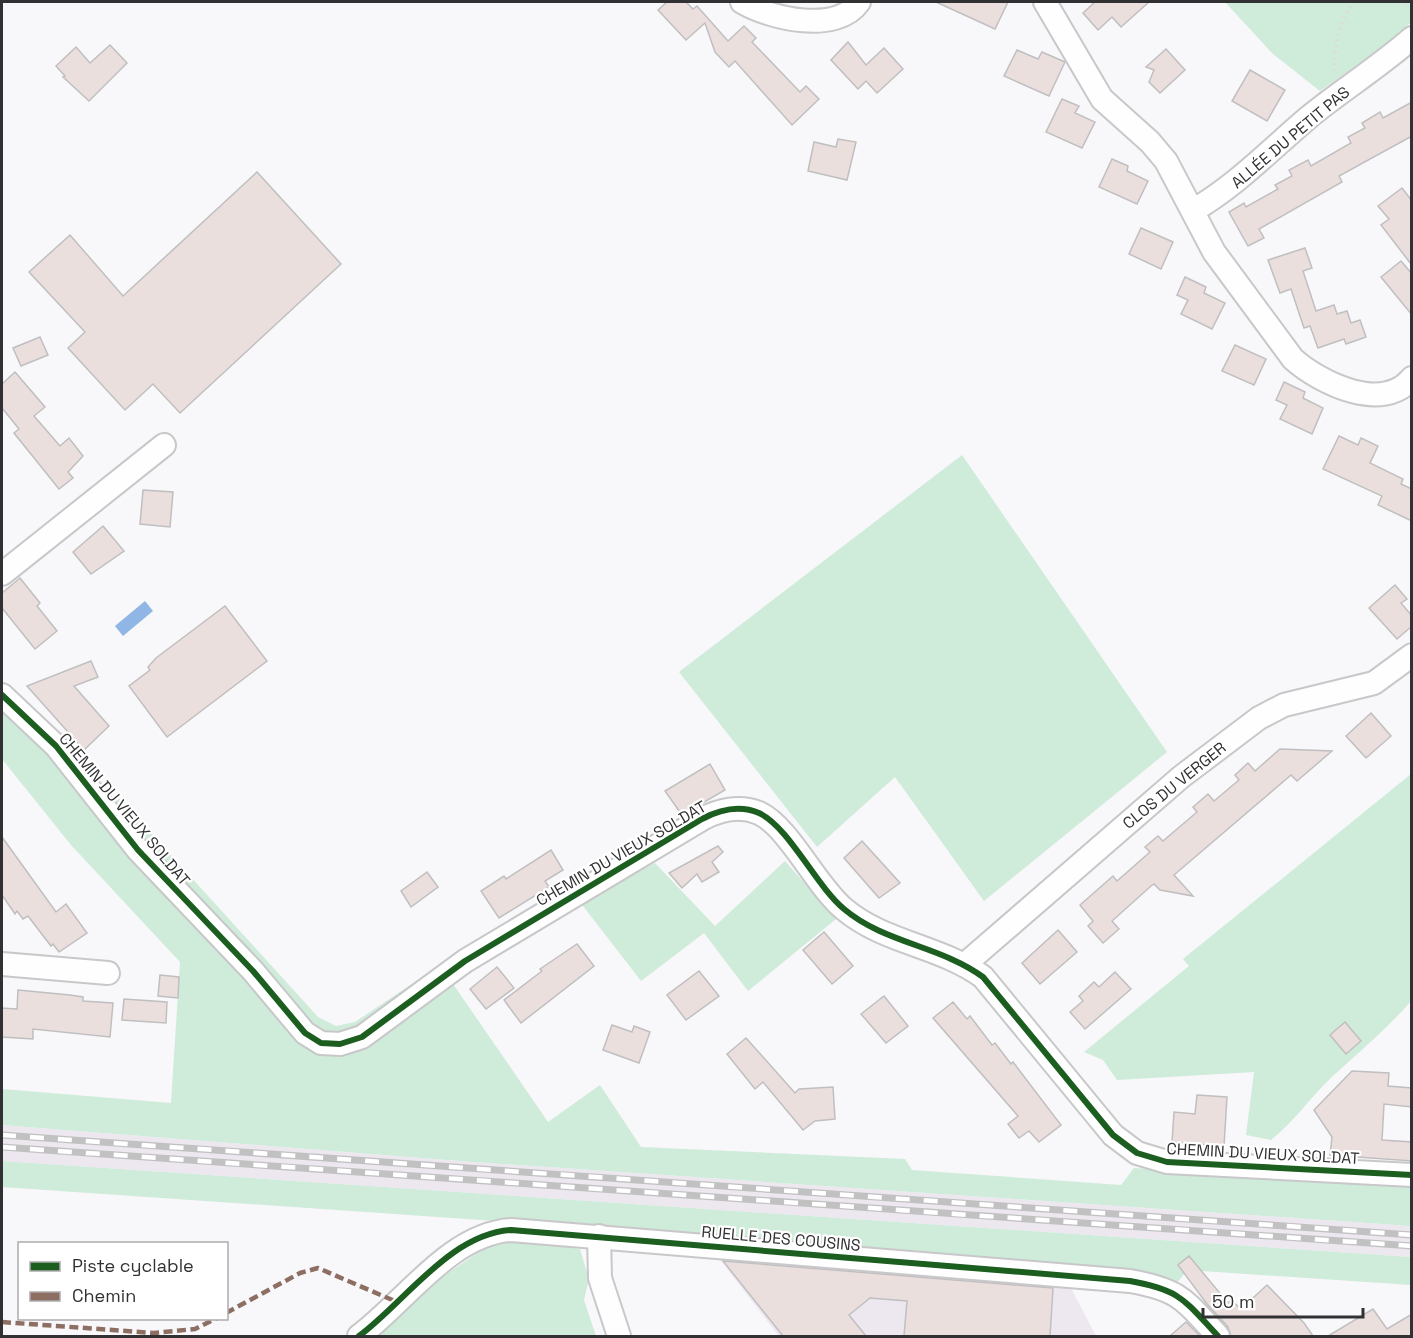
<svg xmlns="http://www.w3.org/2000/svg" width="1413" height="1338" viewBox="0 0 1413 1338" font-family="'Space Grotesk',sans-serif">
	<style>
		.built { fill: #ede8f0 }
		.green { fill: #cfebda }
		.water { fill: #8fb6e5 }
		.building { fill: #ebdfde; stroke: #c0bfc0; stroke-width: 1.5 }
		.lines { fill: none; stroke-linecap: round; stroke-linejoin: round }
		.minor-casing { stroke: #c8c7c9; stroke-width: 26 }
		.path { stroke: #dcdbdc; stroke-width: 4; stroke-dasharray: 1.5 4.5; stroke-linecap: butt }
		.minor { stroke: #fefefe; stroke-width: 22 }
		.rail-casing { stroke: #c2c1c2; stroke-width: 7 }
		.rail { stroke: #fff; stroke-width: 4.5; stroke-dasharray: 14; stroke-linecap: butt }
		.quiet { stroke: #8d6e63; stroke-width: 4.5; stroke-dasharray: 9 4.5; stroke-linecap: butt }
		.cycleway-casing { stroke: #fff; stroke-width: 10 }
		.cycleway { stroke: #1b5e20; stroke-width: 6 }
		.labels { text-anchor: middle; stroke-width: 4.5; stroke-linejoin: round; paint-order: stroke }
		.street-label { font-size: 16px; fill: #313032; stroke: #fff }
	</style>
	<rect width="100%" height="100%" fill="#f8f7fa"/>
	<g class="built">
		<polygon points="2,1125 460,1161 1411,1226 1411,1257 2,1161"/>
		<polygon points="701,1235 1061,1269 1096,1336 776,1336 778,1335"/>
	</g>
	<g class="green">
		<polygon points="1225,2 1411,2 1411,22 1392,40 1320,91 1273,54"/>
		<polygon points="962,455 1167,752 984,901 895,777 817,847 679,672"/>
		<path d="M2 712C39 742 70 776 100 812L118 797 318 1017 336 1026 355 1022 440 965 548 1122 600 1085 641 1147 905 1159 912 1170 1121 1185 1134 1168 1411 1185V1226L460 1161 2 1125V1089L171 1103 180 962 71 845 2 759Z"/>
		<path d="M1411 774V1001C1387 1029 1360 1051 1333 1076 1311 1096 1295 1121 1271 1140L1246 1135 1254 1072 1117 1080 1103 1060 1084 1052 1189 966 1183 959Z"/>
		<polygon points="785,861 836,919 748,991 704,933 641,981 580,902 655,863 715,926"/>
		<polygon points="2,1161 1411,1257 1411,1285 1187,1270 1177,1283 1103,1272 701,1235 2,1187"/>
		<polygon points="520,1241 580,1249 589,1279 584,1300 596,1336 374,1336 442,1277 488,1246"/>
	</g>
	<polygon class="water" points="145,601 153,611 123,636 115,626"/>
	<g class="building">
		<polygon points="667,2 686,2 693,9 697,6 728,41 744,26 756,38 752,42 800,92 806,86 819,99 792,125 735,61 729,67 715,52 705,23 686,40 658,10"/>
		<polygon points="936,2 1008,2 995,29"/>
		<polygon points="1095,2 1149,2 1121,27 1112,17 1098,30 1083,13"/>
		<polygon points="848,42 866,65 884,48 903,69 877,93 866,81 858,89 831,60"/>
		<polygon points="110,45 127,63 89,101 63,77 65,76 56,66 76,47 90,63"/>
		<polygon points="1166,49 1185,70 1160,93 1149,82 1154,70 1146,67"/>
		<polygon points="1017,50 1038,59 1042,52 1065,62 1049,96 1004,76"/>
		<polygon points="1250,70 1285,90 1267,121 1232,101"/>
		<polygon points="1062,99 1079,106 1075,113 1095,122 1082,148 1046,132"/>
		<polygon points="1412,102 1412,136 1339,176 1342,182 1259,229 1264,238 1248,246 1229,212 1244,203 1246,207 1278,189 1275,185 1292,176 1289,170 1308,160 1311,166 1351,143 1348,137 1365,128 1362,123 1380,112 1383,118"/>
		<polygon points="838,139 856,142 847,180 808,171 814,142 836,147"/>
		<polygon points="1112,159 1128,166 1127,171 1148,181 1137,204 1099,187"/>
		<polygon points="257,172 341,264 180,413 153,384 125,410 68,348 85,332 29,272 70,235 123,296"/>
		<polygon points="1402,188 1412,201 1411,264 1381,225 1389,219 1378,206"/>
		<polygon points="1141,228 1173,242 1161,269 1129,254"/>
		<polygon points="1305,248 1312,268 1303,271 1316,311 1334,305 1337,314 1347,311 1351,323 1360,320 1366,337 1346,344 1344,339 1318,348 1310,326 1304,328 1291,289 1280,293 1268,260"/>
		<polygon points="1401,261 1412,274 1412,315 1381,277"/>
		<polygon points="1185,277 1206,287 1204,293 1225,303 1212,329 1181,314 1188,300 1177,295"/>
		<polygon points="40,337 48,355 21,366 13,348"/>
		<polygon points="1235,345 1266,359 1254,385 1222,371"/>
		<polygon points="15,372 45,407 34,416 60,446 69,438 83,456 68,472 73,478 59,489 14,433 19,429 2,408 2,384"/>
		<polygon points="1284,382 1305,392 1303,398 1323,408 1312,434 1280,419 1287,405 1276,400"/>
		<polygon points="1339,436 1358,445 1361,438 1378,446 1370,463 1403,479 1401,484 1412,489 1412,521 1378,505 1382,496 1323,469"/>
		<polygon points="143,490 173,492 170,527 140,524"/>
		<polygon points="103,526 124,551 91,574 73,552"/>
		<polygon points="20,578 40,603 37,606 57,631 35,649 2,608 2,593"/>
		<polygon points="1395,585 1407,599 1401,603 1412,616 1412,626 1397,639 1369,608"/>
		<polygon points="225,606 267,661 167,737 129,686 150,670 148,667 156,658"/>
		<polygon points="91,661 98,677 74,686 109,726 84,750 27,686"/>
		<polygon points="1371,713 1391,736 1366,758 1346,736"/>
		<polygon points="1280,749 1332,751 1297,781 1291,775 1174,875 1193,896 1160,890 1154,884 1151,886 1112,921 1119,929 1103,943 1088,926 1093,921 1080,905 1113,876 1117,881 1150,852 1145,847 1158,836 1163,841 1197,812 1193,807 1208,794 1214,801 1239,780 1235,775 1248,763 1255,771"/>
		<polygon points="710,764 725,790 682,815 665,791"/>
		<polygon points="2,837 56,912 66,904 87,933 59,952 53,944 51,946 28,916 23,919 17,911 15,914 2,895"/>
		<polygon points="862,841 900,883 879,898 844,858"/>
		<polygon points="718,846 723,852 712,862 719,872 702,882 697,874 682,888 669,873"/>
		<polygon points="551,850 563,870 545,881 549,887 499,918 481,891 504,876 506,879"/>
		<polygon points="427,872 438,887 411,907 401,891"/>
		<polygon points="1058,930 1077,952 1040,984 1022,963"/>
		<polygon points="824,932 853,966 832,984 803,950"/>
		<polygon points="577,944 594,966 521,1023 504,1000 542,971 540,969"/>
		<polygon points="497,967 514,988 486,1009 470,989"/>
		<polygon points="699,971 719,996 686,1020 667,995"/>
		<polygon points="1115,972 1131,989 1085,1029 1070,1012 1083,1001 1079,996 1094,982 1099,987"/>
		<polygon points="160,975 179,977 178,998 158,996"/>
		<polygon points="18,990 70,995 83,997 83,1001 113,1003 110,1037 33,1029 33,1039 2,1037 2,1008 17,1009"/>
		<polygon points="884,996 908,1026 886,1043 861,1014"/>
		<polygon points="124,999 167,1002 166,1023 122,1020"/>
		<polygon points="953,1002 967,1019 970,1016 992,1045 995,1043 1011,1064 1013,1062 1061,1125 1039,1142 1029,1131 1019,1138 1008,1124 1018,1116 933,1018"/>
		<polygon points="1345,1022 1361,1041 1346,1054 1330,1035"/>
		<polygon points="612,1025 632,1032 634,1026 650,1032 639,1063 603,1050"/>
		<polygon points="746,1038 795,1093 799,1089 833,1087 835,1119 815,1121 803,1130 763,1082 755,1089 727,1054"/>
		<polygon points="1352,1071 1389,1073 1388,1086 1412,1088 1412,1107 1384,1104 1382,1140 1412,1142 1412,1161 1330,1155 1332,1137 1314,1110"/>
		<polygon points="1197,1095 1227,1097 1224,1146 1172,1142 1174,1112 1195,1114"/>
		<polygon points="1189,1256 1228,1303 1231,1300 1241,1309 1267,1285 1304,1323 1313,1336 1231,1336 1228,1327 1207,1304 1178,1265"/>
		<polygon points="723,1261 1053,1288 1050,1336 904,1336 907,1301 870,1298 849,1315 866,1336 783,1336"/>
		<polygon points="1373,1309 1387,1329 1412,1314 1412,1336 1328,1336"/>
		<polygon points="1186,1322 1200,1336 1170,1336"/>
	</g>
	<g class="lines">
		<defs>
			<g id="minor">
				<path d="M742 2C771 19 837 34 859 2"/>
				<path d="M1045 2 1102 99 1150 142 1166 161 1214 252 1293 359C1320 383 1383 414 1412 378"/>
				<path d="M1194 210C1237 185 1271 149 1309 117 1342 90 1379 67 1412 38"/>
				<polyline points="2,574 164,445"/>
				<path d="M2 695 56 746 138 850 253 971 305 1033 321 1043 340 1044 362 1037 465 961 702 819C719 810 740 805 759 813 789 827 816 886 844 909 884 943 941 946 983 977L1113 1135 1137 1153 1167 1162 1412 1175"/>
				<polyline points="2,964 108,973"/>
				<polyline points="964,965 1181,777 1259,718 1284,705 1374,683 1412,655"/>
				<polyline points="599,1236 600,1278 619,1336"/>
				<path d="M359 1336C405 1302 450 1234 511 1230L1130 1281C1181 1290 1184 1300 1218 1336"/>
			</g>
		</defs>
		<use href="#minor" class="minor-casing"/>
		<g class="path">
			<polyline points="1400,2 1412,7"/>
			<path d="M1335 71C1334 45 1339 24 1353 2"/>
		</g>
		<use href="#minor" class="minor"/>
		<defs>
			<g id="rail">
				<polyline points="2,1135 1412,1235"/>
				<polyline points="2,1147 1412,1246"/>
			</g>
		</defs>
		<use href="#rail" class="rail-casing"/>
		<use href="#rail" class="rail"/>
		<g class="quiet">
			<polyline points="226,1313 300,1273 318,1268 397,1302"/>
			<polyline points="2,1322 154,1333 195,1329 217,1318"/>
		</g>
		<defs>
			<g id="cycleway">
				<path d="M2 695 56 746 138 850 253 971 305 1033 321 1043 340 1044 362 1037 465 961 702 819C719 810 740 805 759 813 789 827 816 886 844 909 884 943 941 946 983 977L1113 1135 1137 1153 1167 1162 1412 1175"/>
				<path d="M359 1336C405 1302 450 1234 511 1230L1130 1281C1181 1290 1184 1300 1218 1336"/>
			</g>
		</defs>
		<use href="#cycleway" class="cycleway-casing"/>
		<use href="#cycleway" class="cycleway"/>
	</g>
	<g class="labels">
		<g class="street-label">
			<text transform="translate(1290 137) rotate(-40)" y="6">ALLÉE DU PETIT PAS</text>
			<text transform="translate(1174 785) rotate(-39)" y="6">CLOS DU VERGER</text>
			<text transform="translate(125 809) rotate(50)" y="6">CHEMIN DU VIEUX SOLDAT</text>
			<text transform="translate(621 853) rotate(-30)" y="6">CHEMIN DU VIEUX SOLDAT</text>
			<text transform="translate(1263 1153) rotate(3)" y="6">CHEMIN DU VIEUX SOLDAT</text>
			<text transform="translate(781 1238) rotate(5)" y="6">RUELLE DES COUSINS</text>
		</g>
	</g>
	<rect width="1413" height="1338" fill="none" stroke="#313032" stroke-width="6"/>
	<rect x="18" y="1242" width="210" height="78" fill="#ffffff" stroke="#adacad" stroke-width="1.5"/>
	<rect x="30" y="1262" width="30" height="9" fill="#1b5e20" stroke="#adacad" stroke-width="1.5"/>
	<text x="72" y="1272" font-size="18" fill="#313032">Piste cyclable</text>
	<rect x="30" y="1292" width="30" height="9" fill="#8d6e63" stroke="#adacad" stroke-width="1.5"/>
	<text x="72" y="1302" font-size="18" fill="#313032">Chemin</text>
	<path d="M1203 1308v9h160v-9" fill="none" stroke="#313032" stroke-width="3"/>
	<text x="1212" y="1308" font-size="18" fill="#313032" stroke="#ffffff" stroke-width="4.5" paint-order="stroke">50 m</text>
</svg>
